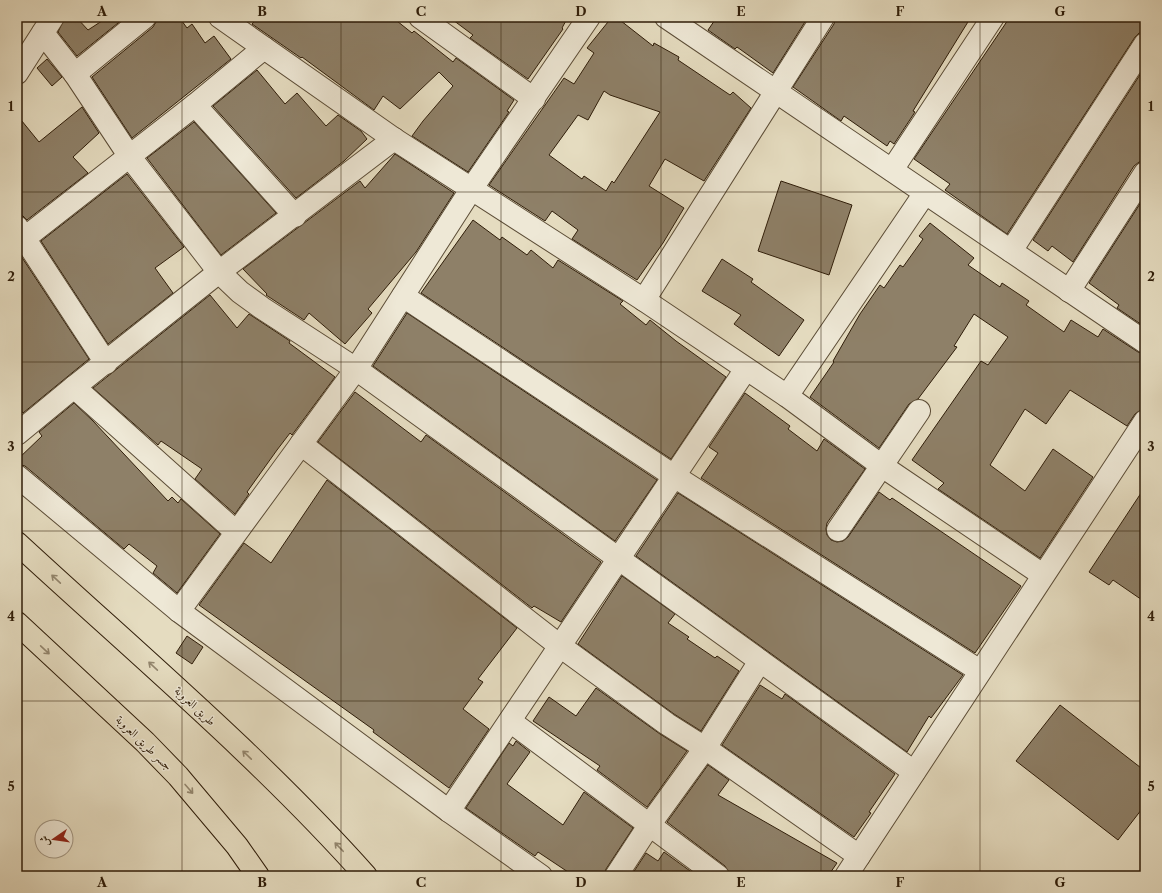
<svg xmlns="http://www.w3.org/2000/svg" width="1162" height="893" viewBox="0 0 1162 893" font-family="'Libre Caslon Text',Amiri,serif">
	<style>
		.building { fill: #8e8068; stroke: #2f1d09; fill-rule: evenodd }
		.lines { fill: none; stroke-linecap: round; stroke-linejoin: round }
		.minor-casing { stroke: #5c4d37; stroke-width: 24 }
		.highway-casing { stroke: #2f1d09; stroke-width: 24 }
		.minor { stroke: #eee8d6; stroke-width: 22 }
		.highway { stroke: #e5dcc0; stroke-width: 22 }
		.oneway { stroke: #93866e }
		.grid { fill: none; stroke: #2f1d09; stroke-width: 1; stroke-opacity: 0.55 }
		.labels { text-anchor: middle; stroke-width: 3; stroke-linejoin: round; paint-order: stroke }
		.street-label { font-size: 12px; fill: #2f1d09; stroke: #eee8d6 }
		.neatline { fill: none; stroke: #2f1d09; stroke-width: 1.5 }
		.grid-label { font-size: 13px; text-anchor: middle; font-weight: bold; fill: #2f1d09 }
	</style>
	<rect width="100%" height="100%" fill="#e5dcc0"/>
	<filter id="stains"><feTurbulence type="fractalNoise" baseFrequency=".005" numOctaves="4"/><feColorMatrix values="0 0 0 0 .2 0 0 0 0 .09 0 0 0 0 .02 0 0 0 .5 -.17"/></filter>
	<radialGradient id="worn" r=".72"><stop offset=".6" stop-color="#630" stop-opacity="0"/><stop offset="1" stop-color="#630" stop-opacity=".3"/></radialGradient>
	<g class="building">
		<polygon points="65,17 76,17 88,30 108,17 121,17 123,19 77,56 58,32"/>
		<polygon points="159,17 179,17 187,28 192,24 205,43 214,36 231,59 132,138 92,77 153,27"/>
		<polygon points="258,17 392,17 412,33 414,31 453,62 456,58 514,100 507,111 509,112 468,172 412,136 423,121 453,86 439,72 400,109 383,96 374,110 302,57 301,58 252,24"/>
		<polygon points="449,17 568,17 562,28 563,29 528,79 470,38 473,35"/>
		<path d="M612 17H616L653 46 654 43 679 57 678 60 730 95 733 92 751 108 704 181 665 159 649 186 684 208 663 243 637 280 572 239 578 230 552 211 545 221 489 185 564 78 574 84 594 53 587 48ZM604 91 610 95 660 112 614 183 612 181 606 191 584 176 582 179 549 155 578 115 588 120Z"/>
		<polygon points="717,17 808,17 773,73 737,47 735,49 708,30"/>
		<polygon points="835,17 971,17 913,111 915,112 894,144 890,141 887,146 844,116 841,121 793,87 834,24"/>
		<polygon points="1010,17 1145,17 1145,32 1139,33 1135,37 1007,234 945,190 950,184 914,159"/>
		<polygon points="47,59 62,77 52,86 37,68"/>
		<polygon points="1145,67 1145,161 1139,162 1134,166 1073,262 1052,246 1048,251 1033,240"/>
		<polygon points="257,70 285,104 297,93 326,126 338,115 361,131 367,139 344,161 296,198 213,106"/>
		<polygon points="82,107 99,133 73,157 88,173 27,220 23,216 17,215 17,115 39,142"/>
		<polygon points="194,122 276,213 221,255 147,158"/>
		<polygon points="395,154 454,193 416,252 368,309 372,313 345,344 309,313 304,320 266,295 267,294 243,269 360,181 365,188"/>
		<polygon points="127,174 184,247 155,268 173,293 108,344 41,241"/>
		<polygon points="781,181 852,205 829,275 758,251"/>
		<polygon points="1145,196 1145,327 1117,308 1119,305 1089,283"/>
		<polygon points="473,220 500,240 502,237 527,255 531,250 553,268 558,260 623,301 620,304 646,325 650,320 676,341 726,377 671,459 421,293"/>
		<polygon points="930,223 974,258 968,265 1000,287 1002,283 1029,301 1026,305 1064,332 1071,320 1098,337 1103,329 1138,352 1145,354 1145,404 1142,409 1135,414 1127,426 1070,390 1046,424 1025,409 990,465 1025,491 1053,449 1093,477 1040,558 938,489 944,483 912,460 981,361 988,365 1008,337 974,314 954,346 957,347 918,399 909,404 879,448 810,397 834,362 833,361 860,314 880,285 884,288 900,265 903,267 923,239 919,236"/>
		<polygon points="17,256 21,256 89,359 23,413 17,405"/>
		<polygon points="722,259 753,279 751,282 804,320 779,356 734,324 741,315 702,291"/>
		<polygon points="210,295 237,328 249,314 290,341 289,343 335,377 292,435 290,433 277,450 247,492 249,494 235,514 195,479 202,469 161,441 158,445 93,388"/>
		<polygon points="407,313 657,480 615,541 373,366"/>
		<polygon points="355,392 421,442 426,435 601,562 561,622 534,606 532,608 318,442"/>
		<polygon points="745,393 790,426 788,429 817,451 824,439 865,469 827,523 826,529 827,535 831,540 837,542 843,541 848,537 879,492 890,500 892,498 1021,586 975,653 701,478 718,453 709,447"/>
		<polygon points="74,403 93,421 168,501 172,497 178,503 181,499 220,534 177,593 153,573 157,566 129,544 124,549 25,466 17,464 17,460 42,436 39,432"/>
		<polygon points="327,480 517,628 478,679 483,682 463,709 489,729 449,788 373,732 374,730 199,605 244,543 271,563"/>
		<polygon points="1145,487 1145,602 1113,580 1109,585 1089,572"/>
		<polygon points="678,493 963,675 931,718 929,716 907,752 636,556"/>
		<polygon points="622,576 675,614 668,623 689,637 687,639 715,658 717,656 739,671 701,731 674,714 578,644"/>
		<polygon points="187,636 203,647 192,664 176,653"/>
		<polygon points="760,685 782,699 785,694 895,774 869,812 871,813 854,837 722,745"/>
		<polygon points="596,688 660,734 687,751 647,807 597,770 600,766 533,721 549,697 576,716"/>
		<polygon points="1060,705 1145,771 1145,805 1118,840 1016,761"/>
		<polygon points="516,741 530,752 507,784 563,825 584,792 633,828 606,869 604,876 574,876 538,852 535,856 466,808 509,743 513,746"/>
		<polygon points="708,765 729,780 718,795 837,863 828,876 730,876 725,866 667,822"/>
		<polygon points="664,852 697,876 631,876 646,853 658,861"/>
	</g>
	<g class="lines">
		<defs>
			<g id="minor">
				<polyline points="220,17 394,139 644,300 787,396 882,466 1043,575"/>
				<polyline points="420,17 534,99"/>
				<polyline points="666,17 1145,342"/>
				<polyline points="43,33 75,74 130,157 219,272 240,292 262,308 356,369 914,772"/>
				<polyline points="17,73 53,17"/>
				<polyline points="75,74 145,17"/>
				<polyline points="195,105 295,216"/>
				<polyline points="892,170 993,17"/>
				<polyline points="17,227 106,363"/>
				<polyline points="17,244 195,105 264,48"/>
				<polyline points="1011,251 1145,44"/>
				<polyline points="1069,291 1145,173"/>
				<polyline points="403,296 674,476 980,671"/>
				<polyline points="644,300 823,17"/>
				<polyline points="74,387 236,532"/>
				<polyline points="787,396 925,193"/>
				<polyline points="17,434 74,387 219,272 394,139"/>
				<polyline points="301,444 560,646 667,724 705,748 859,856"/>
				<polyline points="17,476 179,611 449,811 541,876"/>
				<polyline points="838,530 919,411"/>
				<polyline points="179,611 356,369 472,188 589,17"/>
				<polyline points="510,721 718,876"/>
				<polyline points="449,811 746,369"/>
				<polyline points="616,876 650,824 705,748 760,661"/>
				<polyline points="846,876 1145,421"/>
			</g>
			<g id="highway">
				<path d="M17 543C135 652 259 756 366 876"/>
				<polyline points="17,623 145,742 178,776 237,846 258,876"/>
			</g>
		</defs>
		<use href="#minor" class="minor-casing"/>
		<use href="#highway" class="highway-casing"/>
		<use href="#minor" class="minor"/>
		<use href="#highway" class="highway"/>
	</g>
	<defs><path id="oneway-shaft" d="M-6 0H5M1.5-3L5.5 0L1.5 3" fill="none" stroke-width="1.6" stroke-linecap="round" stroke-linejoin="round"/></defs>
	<g class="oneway">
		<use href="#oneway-shaft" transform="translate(56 579) rotate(-137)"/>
		<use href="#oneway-shaft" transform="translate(45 650) rotate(43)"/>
		<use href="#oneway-shaft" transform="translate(153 666) rotate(-137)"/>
		<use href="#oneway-shaft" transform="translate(247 755) rotate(-136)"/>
		<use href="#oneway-shaft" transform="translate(189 789) rotate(49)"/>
		<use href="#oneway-shaft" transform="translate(339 847) rotate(-134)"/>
	</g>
	<path class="grid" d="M182 17V876M341 17V876M501 17V876M661 17V876M821 17V876M980 17V876M17 192H1145M17 362H1145M17 531H1145M17 701H1145"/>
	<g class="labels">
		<g class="street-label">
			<text transform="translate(195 706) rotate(43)" y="4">طريق العروبة</text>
			<text transform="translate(144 743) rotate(44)" y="4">جسر طريق العروبة</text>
		</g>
	</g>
	<rect width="1162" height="893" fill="none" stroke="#e5dcc0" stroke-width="44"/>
	<g transform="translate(54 839) rotate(257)"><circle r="19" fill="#eee8d6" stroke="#a29784"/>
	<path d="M0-3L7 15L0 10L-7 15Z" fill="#8f2418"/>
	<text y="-6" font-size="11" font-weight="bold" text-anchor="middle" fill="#2f1d09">ش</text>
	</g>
	<rect x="22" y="22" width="1118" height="849" class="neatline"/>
	<g class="grid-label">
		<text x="102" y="16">A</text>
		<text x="262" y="16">B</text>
		<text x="421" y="16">C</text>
		<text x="581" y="16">D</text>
		<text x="741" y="16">E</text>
		<text x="900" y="16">F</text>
		<text x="1060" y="16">G</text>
		<text x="11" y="111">1</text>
		<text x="1151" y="111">1</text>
		<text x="11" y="281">2</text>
		<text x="1151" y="281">2</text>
		<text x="11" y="451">3</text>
		<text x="1151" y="451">3</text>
		<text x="11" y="621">4</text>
		<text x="1151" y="621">4</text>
		<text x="11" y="791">5</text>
		<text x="1151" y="791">5</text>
		<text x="102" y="887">A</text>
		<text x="262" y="887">B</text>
		<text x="421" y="887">C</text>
		<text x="581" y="887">D</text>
		<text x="741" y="887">E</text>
		<text x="900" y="887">F</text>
		<text x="1060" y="887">G</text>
	</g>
	<rect width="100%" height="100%" filter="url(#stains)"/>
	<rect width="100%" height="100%" fill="url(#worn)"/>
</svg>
